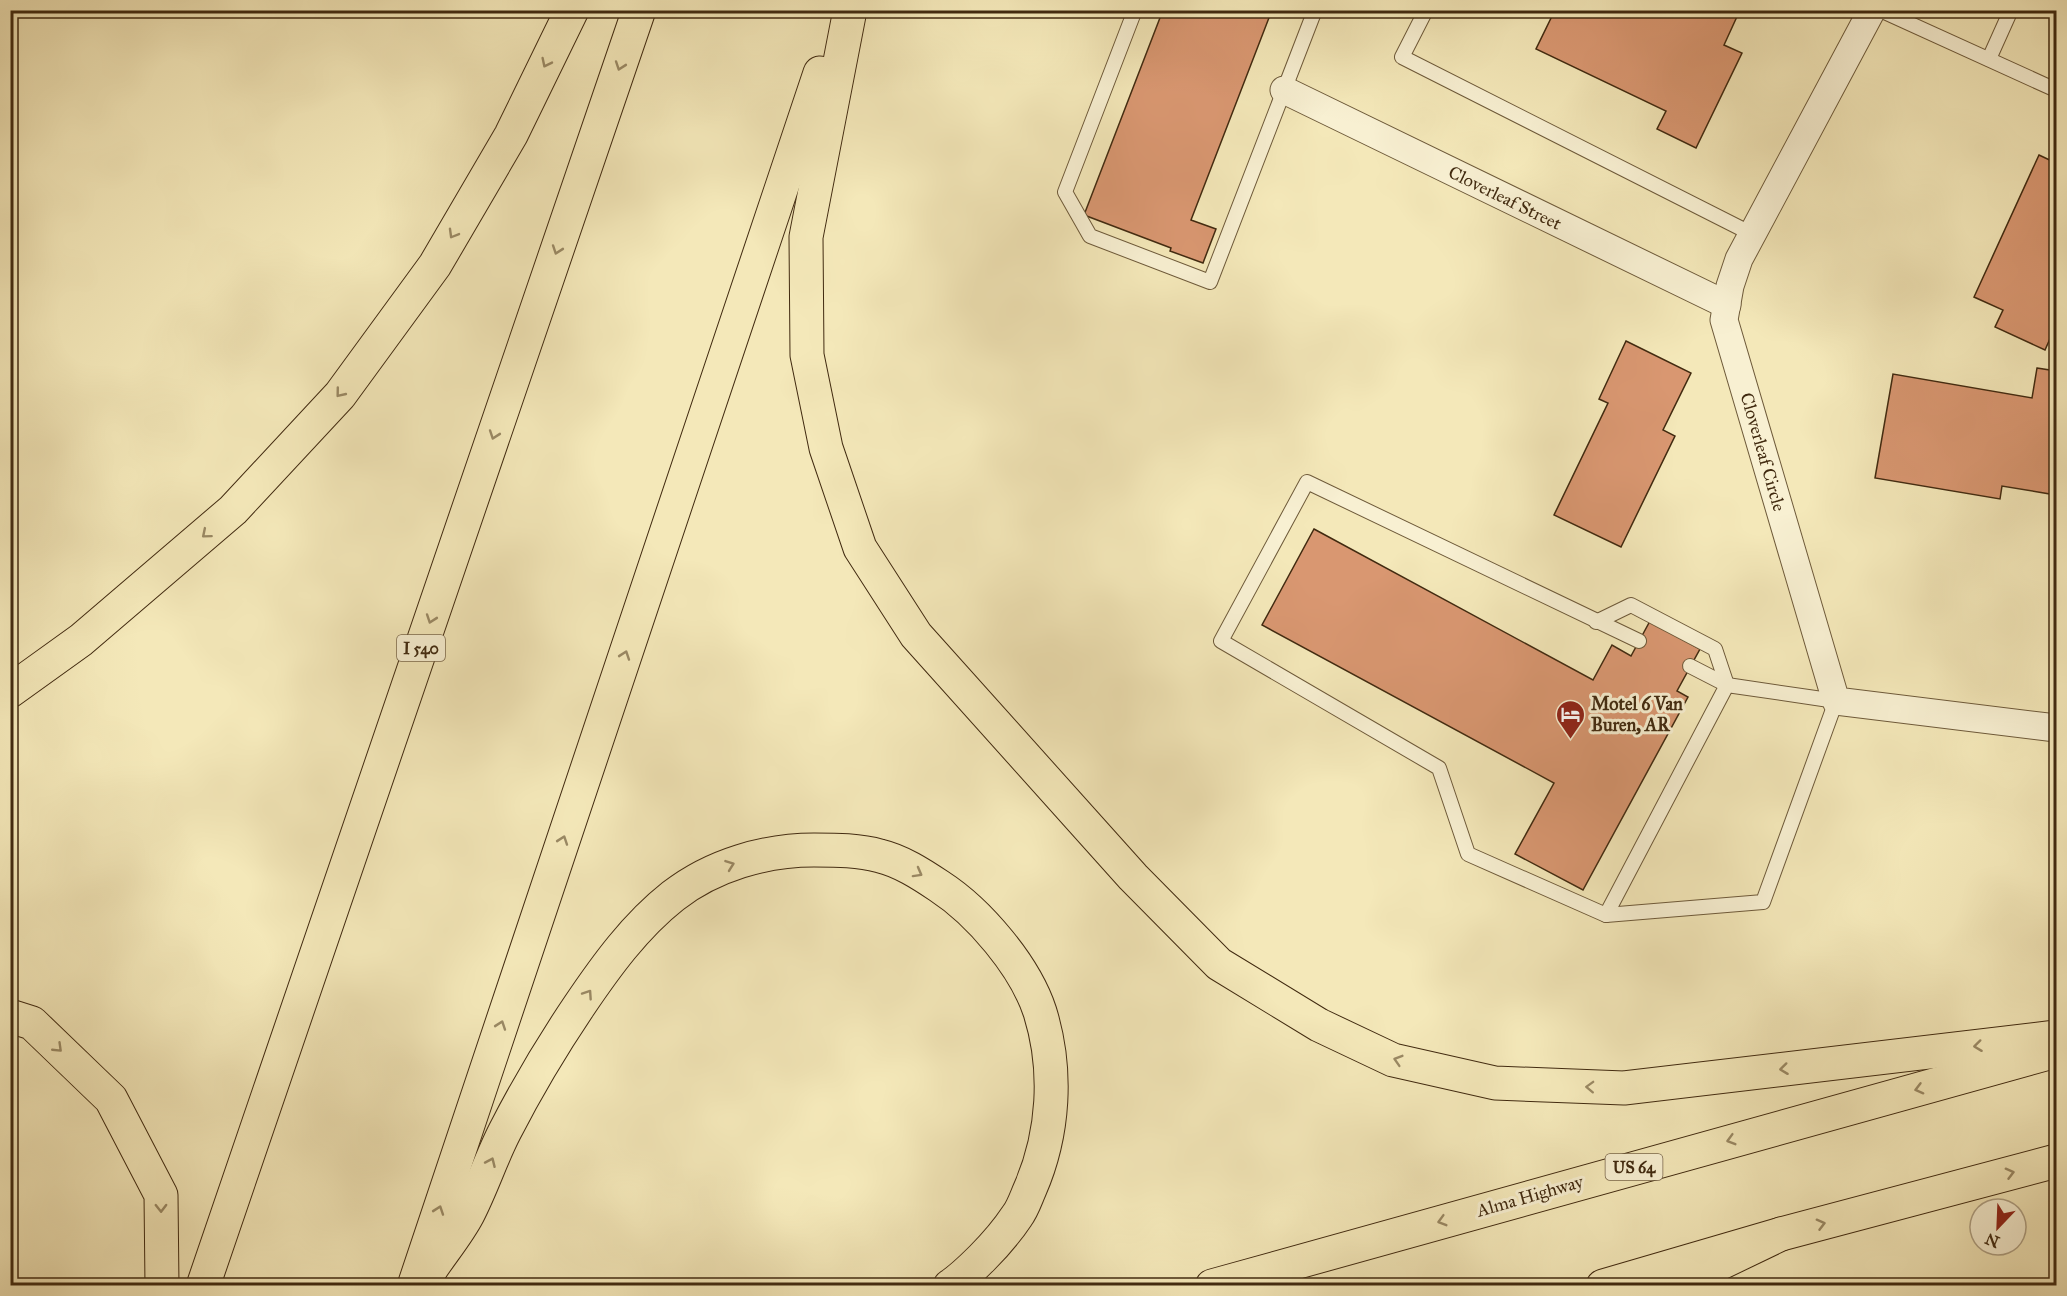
<svg xmlns="http://www.w3.org/2000/svg" width="2067" height="1296" viewBox="0 0 2067 1296" font-family="'IM FELL Great Primer',serif">
	<style>
		.building { fill: #d99771; stroke: #412a10; stroke-width: 1.5 }
		.lines { fill: none; stroke-linecap: round; stroke-linejoin: round }
		.lane-casing { stroke: #6e5a3a; stroke-width: 16 }
		.street-casing { stroke: #6e5a3a; stroke-width: 29 }
		.primary-casing { stroke: #412a10; stroke-width: 35 }
		.highway-casing { stroke: #412a10; stroke-width: 35 }
		.lane { stroke: #f8f0d2; stroke-width: 14 }
		.street { stroke: #f8f0d2; stroke-width: 27 }
		.primary { stroke: #f4e8b9; stroke-width: 33 }
		.highway { stroke: #f4e8b9; stroke-width: 33 }
		.oneway { stroke: #9a8964 }
		.labels { text-anchor: middle; stroke-width: 6; stroke-linejoin: round; paint-order: stroke }
		.shield { fill: #f8f0d2; stroke: #78654a; stroke-width: 1.5 }
		.shield-label { font-size: 16px; font-weight: bold; fill: #412a10 }
		.street-label { font-size: 18px; fill: #412a10; stroke: #f8f0d2 }
		.poi-label { font-size: 18px; font-weight: bold; fill: #412a10; stroke: #f8f0d2; text-anchor: start }
	</style>
	<rect width="100%" height="100%" fill="#f4e8b9"/>
	<filter id="stains"><feTurbulence type="fractalNoise" baseFrequency=".00333" numOctaves="4"/><feColorMatrix values="0 0 0 0 .2 0 0 0 0 .09 0 0 0 0 .02 0 0 0 .5 -.17"/></filter>
	<radialGradient id="worn" r=".72"><stop offset=".6" stop-color="#630" stop-opacity="0"/><stop offset="1" stop-color="#630" stop-opacity=".3"/></radialGradient>
	<g class="building">
		<polygon points="1163,10 1272,10 1191,220 1216,229 1203,263 1170,251 1171,248 1084,215"/>
		<polygon points="1555,10 1740,10 1724,45 1742,53 1696,148 1657,129 1666,111 1536,49"/>
		<polygon points="2039,155 2056,163 2056,325 2045,350 1995,327 2003,310 1974,297"/>
		<polygon points="1626,341 1691,373 1663,430 1675,436 1621,547 1554,515 1608,403 1599,399"/>
		<polygon points="2037,368 2056,371 2056,495 2002,486 2000,499 1875,478 1893,374 2032,398"/>
		<polygon points="1314,529 1593,680 1612,645 1631,656 1650,621 1700,649 1677,691 1688,697 1583,890 1515,854 1554,783 1262,625"/>
	</g>
	<g class="lines">
		<defs>
			<g id="lane">
				<polyline points="1135,10 1065,192 1090,236 1210,282 1315,10"/>
				<polyline points="1426,10 1402,57 1752,234"/>
				<polyline points="1880,10 2056,90"/>
				<polyline points="1989,59 2011,10"/>
				<polyline points="1596,622 1631,605 1715,649 1727,685"/>
				<polyline points="1690,666 1727,685"/>
				<polygon points="1727,685 1836,701 1763,902 1606,915"/>
				<polyline points="1606,915 1468,854 1439,768 1221,641 1307,482 1639,641"/>
			</g>
			<g id="street">
				<polyline points="1872,10 1739,259 1730,286 1724,320 1836,701 2056,728"/>
				<polyline points="1284,90 1727,305"/>
			</g>
			<g id="primary">
				<polyline points="1212,1286 2056,1051"/>
				<polyline points="1603,1286 1781,1234 2056,1161"/>
			</g>
			<g id="highway">
				<polyline points="850,10 806,237 807,355 826,448 860,548 916,635 1133,877 1219,964 1319,1025 1393,1060 1495,1083 1624,1088 2056,1037"/>
				<polyline points="10,691 81,640 233,510 340,395 435,265 511,135 572,10"/>
				<polyline points="10,1016 32,1023 111,1099 161,1195 162,1286"/>
				<path d="M431 1269C443 1251 458 1233 468 1214 482 1187 491 1158 505 1131 527 1088 552 1046 579 1006 606 966 635 926 673 896 713 865 765 850 814 850 837 850 859 850 880 856 901 861 921 874 939 886 979 912 1025 966 1040 1012 1058 1070 1054 1134 1030 1189 1026 1198 1023 1208 1017 1216 1007 1231 995 1245 982 1258 972 1268 962 1278 950 1286"/>
				<polyline points="203,1286 639,10"/>
				<polyline points="414,1286 820,73"/>
				<polyline points="1673,1286 1781,1234"/>
			</g>
		</defs>
		<use href="#lane" class="lane-casing"/>
		<use href="#street" class="street-casing"/>
		<use href="#primary" class="primary-casing"/>
		<use href="#highway" class="highway-casing"/>
		<use href="#lane" class="lane"/>
		<use href="#street" class="street"/>
		<use href="#primary" class="primary"/>
		<use href="#highway" class="highway"/>
	</g>
	<defs><path id="oneway-chevron" d="M-2-3.5L2.5 0L-2 3.5" fill="none" stroke-width="1.6" stroke-linecap="round" stroke-linejoin="round" transform="scale(1.5)"/></defs>
	<g class="oneway">
		<use href="#oneway-chevron" transform="translate(546 63) rotate(116)"/>
		<use href="#oneway-chevron" transform="translate(620 66) rotate(109)"/>
		<use href="#oneway-chevron" transform="translate(453 234) rotate(120)"/>
		<use href="#oneway-chevron" transform="translate(557 250) rotate(109)"/>
		<use href="#oneway-chevron" transform="translate(340 393) rotate(129)"/>
		<use href="#oneway-chevron" transform="translate(494 435) rotate(109)"/>
		<use href="#oneway-chevron" transform="translate(206 534) rotate(140)"/>
		<use href="#oneway-chevron" transform="translate(431 619) rotate(109)"/>
		<use href="#oneway-chevron" transform="translate(625 655) rotate(-71)"/>
		<use href="#oneway-chevron" transform="translate(563 840) rotate(-71)"/>
		<use href="#oneway-chevron" transform="translate(730 865) rotate(-20)"/>
		<use href="#oneway-chevron" transform="translate(918 873) rotate(29)"/>
		<use href="#oneway-chevron" transform="translate(588 994) rotate(-56)"/>
		<use href="#oneway-chevron" transform="translate(501 1025) rotate(-71)"/>
		<use href="#oneway-chevron" transform="translate(1978 1046) rotate(173)"/>
		<use href="#oneway-chevron" transform="translate(58 1048) rotate(44)"/>
		<use href="#oneway-chevron" transform="translate(1398 1060) rotate(-163)"/>
		<use href="#oneway-chevron" transform="translate(1784 1069) rotate(173)"/>
		<use href="#oneway-chevron" transform="translate(1590 1087) rotate(-178)"/>
		<use href="#oneway-chevron" transform="translate(1919 1089) rotate(165)"/>
		<use href="#oneway-chevron" transform="translate(1731 1140) rotate(164)"/>
		<use href="#oneway-chevron" transform="translate(491 1162) rotate(-66)"/>
		<use href="#oneway-chevron" transform="translate(2010 1173) rotate(-15)"/>
		<use href="#oneway-chevron" transform="translate(161 1208) rotate(89)"/>
		<use href="#oneway-chevron" transform="translate(439 1210) rotate(-71)"/>
		<use href="#oneway-chevron" transform="translate(1442 1221) rotate(164)"/>
		<use href="#oneway-chevron" transform="translate(1821 1224) rotate(-15)"/>
	</g>
	<defs>
		<symbol id="hotel-pin" viewBox="-11 -11 22 30"><path d="M0 17L-7.5 6A9.5 9.5 0 1 1 7.5 6Z" fill="#8f2418" stroke="#f8f0d2"/><path d="M-6-4.5h1.5V1H6V5H4.5V3h-9V5H-6ZM-4 0a1.8 1.8 0 1 1 3.6 0ZM.5 0V-2.5h3Q6-2.5 6 0Z" fill="#fff"/></symbol>
	</defs>
	<g fill-rule="evenodd">
		<use href="#hotel-pin" x="1554" y="698" width="33" height="45"/>
	</g>
	<g class="labels">
		<g class="shield">
			<rect x="397" y="635" width="48" height="26" rx="4.5"/>
			<rect x="1605.5" y="1154" width="57" height="26" rx="4.5"/>
		</g>
		<g class="shield-label">
			<text x="421" y="654">I 540</text>
			<text x="1634" y="1173">US 64</text>
		</g>
		<g class="street-label">
			<text transform="translate(1505 198) rotate(26)" y="6">Cloverleaf Street</text>
			<text transform="translate(1763 452) rotate(74)" y="6">Cloverleaf Circle</text>
			<text transform="translate(1530 1196) rotate(-16)" y="6">Alma Highway</text>
		</g>
		<g class="poi-label">
			<text x="1591" y="710">Motel 6 Van<tspan x="1591" dy="21">Buren, AR</tspan></text>
		</g>
	</g>
	<rect width="2067" height="1296" fill="none" stroke="#f4e8b9" stroke-width="36"/>
	<rect x="12" y="12" width="2043" height="1272" fill="none" stroke="#412a10" stroke-width="3"/>
	<rect x="18" y="18" width="2031" height="1260" fill="none" stroke="#412a10" stroke-width="1.5"/>
	<g transform="translate(1998 1227) rotate(203)"><circle r="28" fill="#f8f0d2" stroke="#afa184" stroke-width="1.5"/>
	<path d="M0-4.5L10 22L0 15L-10 22Z" fill="#8f2418"/>
	<text y="-9" font-size="16" font-weight="bold" text-anchor="middle" fill="#412a10">N</text>
	</g>
	<rect width="100%" height="100%" filter="url(#stains)"/>
	<rect width="100%" height="100%" fill="url(#worn)"/>
</svg>
